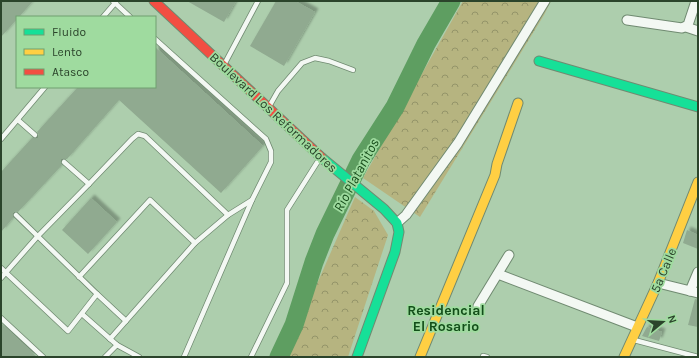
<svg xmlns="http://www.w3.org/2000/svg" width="699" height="358" viewBox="0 0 699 358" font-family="Karla,sans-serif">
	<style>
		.forest { fill: url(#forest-crowns) }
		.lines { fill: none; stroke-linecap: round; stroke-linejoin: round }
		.river { stroke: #5e9e61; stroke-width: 19 }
		.building { fill: #90aa90; filter: url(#shadow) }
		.lane-casing { stroke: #708a71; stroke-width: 6 }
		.street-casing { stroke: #708a71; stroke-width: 11 }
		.fast-casing { stroke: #708a71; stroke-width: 11 }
		.slow-casing { stroke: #708a71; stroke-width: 11 }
		.jam-casing { stroke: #708a71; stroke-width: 11 }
		.lane { stroke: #f3f8f3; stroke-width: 4.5 }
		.street { stroke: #f3f8f3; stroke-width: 9 }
		.fast { stroke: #16e098; stroke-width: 9 }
		.slow { stroke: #ffcf43; stroke-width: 9 }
		.jam { stroke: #f24e42; stroke-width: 9 }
		.labels { text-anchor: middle; stroke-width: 3.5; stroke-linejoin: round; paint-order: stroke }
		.street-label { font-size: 13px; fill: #2b442b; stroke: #9fdb9f }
		.water-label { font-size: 14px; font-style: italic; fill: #174d1b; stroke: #9fdb9f }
		.neighbourhood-label { font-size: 14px; font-weight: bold; fill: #124e19; stroke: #9fdb9f }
	</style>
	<defs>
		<pattern id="forest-crowns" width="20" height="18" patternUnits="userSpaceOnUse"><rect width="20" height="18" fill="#b6b480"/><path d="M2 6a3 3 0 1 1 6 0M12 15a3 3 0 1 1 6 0" fill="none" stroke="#949469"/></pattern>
		<filter id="shadow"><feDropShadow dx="3.5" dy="-3.5" stdDeviation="1" flood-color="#0004"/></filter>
	</defs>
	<rect width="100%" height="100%" fill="#adcead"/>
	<g class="forest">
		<polygon points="463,1 551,1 544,15 420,217 363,178"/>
		<polygon points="355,197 374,211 388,235 348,357 285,357"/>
	</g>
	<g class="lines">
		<polyline class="river" points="279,357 294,325 314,262 325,234 361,160 395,107 426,44 451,1"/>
	</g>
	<g class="building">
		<polygon points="1,1 33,1 19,17 17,17 17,19 1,37"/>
		<polygon points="187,1 236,1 224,22"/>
		<polygon points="276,1 295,1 315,12 284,66 250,46"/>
		<polygon points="155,47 263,146 221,193 119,100 67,159 61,159 60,162 62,165 18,212 15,211 13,213 13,218 1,232 1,172 32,138 38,138 39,135 37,132 78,87 155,87"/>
		<polygon points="91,198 117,222 88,254 62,230"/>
		<polygon points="687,230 698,235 698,249 683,243"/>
		<polygon points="695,299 698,300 698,327 688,325"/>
		<polygon points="1,323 37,357 1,357"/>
		<polygon points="647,327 662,332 659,341 642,336"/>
	</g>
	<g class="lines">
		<defs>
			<g id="lane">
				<polyline points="113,1 130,17"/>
				<polyline points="103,17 116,2"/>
				<polyline points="155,39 266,139 271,151 271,162 252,200 184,357"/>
				<polyline points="225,63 258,1"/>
				<polyline points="270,105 278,91 302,63 315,58 329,61 353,70"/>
				<polyline points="18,120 35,135"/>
				<polyline points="1,139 45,87"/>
				<polyline points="64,162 89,184"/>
				<polyline points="1,268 68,331 97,294 16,215"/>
				<polyline points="79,277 150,200 195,243"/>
				<polyline points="1,278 37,237 89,184 132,139 138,134 145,136 228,215"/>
				<polyline points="97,294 126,321"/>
				<polyline points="82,314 117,345 139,357"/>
				<polyline points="1,318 43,357"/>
				<polyline points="110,339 195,243 228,215 252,200"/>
				<polyline points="634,340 698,357"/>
				<polyline points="483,356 487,357"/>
				<polyline points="105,357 117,345"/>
				<polyline points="251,357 287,283 287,210 320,158"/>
			</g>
			<g id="street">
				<polyline points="627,20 682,28 688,25 696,1"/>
				<polyline points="686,27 698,31"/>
				<polyline points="397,223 406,215 458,143 545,1"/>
				<polyline points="498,274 637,327"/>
				<polyline points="658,283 698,293"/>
				<polyline points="690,291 698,272"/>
				<polyline points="478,306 509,255"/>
			</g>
			<g id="fast">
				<polyline points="539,61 698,107"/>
				<polyline points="322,158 384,209 397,223 399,232 395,252 357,357"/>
			</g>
			<g id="slow">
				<polyline points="420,357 495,175 497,164 518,103"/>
				<polyline points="624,357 658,283 698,182"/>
			</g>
			<polyline id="jam" points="154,1 322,158"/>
		</defs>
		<use href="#lane" class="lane-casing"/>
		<use href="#street" class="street-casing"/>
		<use href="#fast" class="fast-casing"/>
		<use href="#slow" class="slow-casing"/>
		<use href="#jam" class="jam-casing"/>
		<use href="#lane" class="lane"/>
		<use href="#street" class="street"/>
		<use href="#fast" class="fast"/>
		<use href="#slow" class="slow"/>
		<use href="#jam" class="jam"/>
	</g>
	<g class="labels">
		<g class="street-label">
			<text transform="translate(274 112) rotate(43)" y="5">Boulevard Los Reformadores</text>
			<text transform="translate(663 270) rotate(-67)" y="5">5a Calle</text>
		</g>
		<g class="water-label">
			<text transform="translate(356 175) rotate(-62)" y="5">Río Platanitos</text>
		</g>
		<g class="neighbourhood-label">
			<text x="446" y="315">Residencial<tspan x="446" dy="16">El Rosario</tspan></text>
		</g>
	</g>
	<rect width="699" height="358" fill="none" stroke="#2b442b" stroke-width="4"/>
	<rect x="16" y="16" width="140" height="72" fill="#9fdb9f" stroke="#719f71"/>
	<rect x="24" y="29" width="20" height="6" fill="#16e098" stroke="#719f71"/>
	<text x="52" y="36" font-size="12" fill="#2b442b">Fluido</text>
	<rect x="24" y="49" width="20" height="6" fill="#ffcf43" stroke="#719f71"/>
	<text x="52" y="56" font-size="12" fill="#2b442b">Lento</text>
	<rect x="24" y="69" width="20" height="6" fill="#f24e42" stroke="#719f71"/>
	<text x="52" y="76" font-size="12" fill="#2b442b">Atasco</text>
	<g transform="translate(663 322) rotate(72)" stroke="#9fdb9f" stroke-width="3" paint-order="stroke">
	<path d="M0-3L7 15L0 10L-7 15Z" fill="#2b442b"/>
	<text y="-6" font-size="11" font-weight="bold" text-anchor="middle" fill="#2b442b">N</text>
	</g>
</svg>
